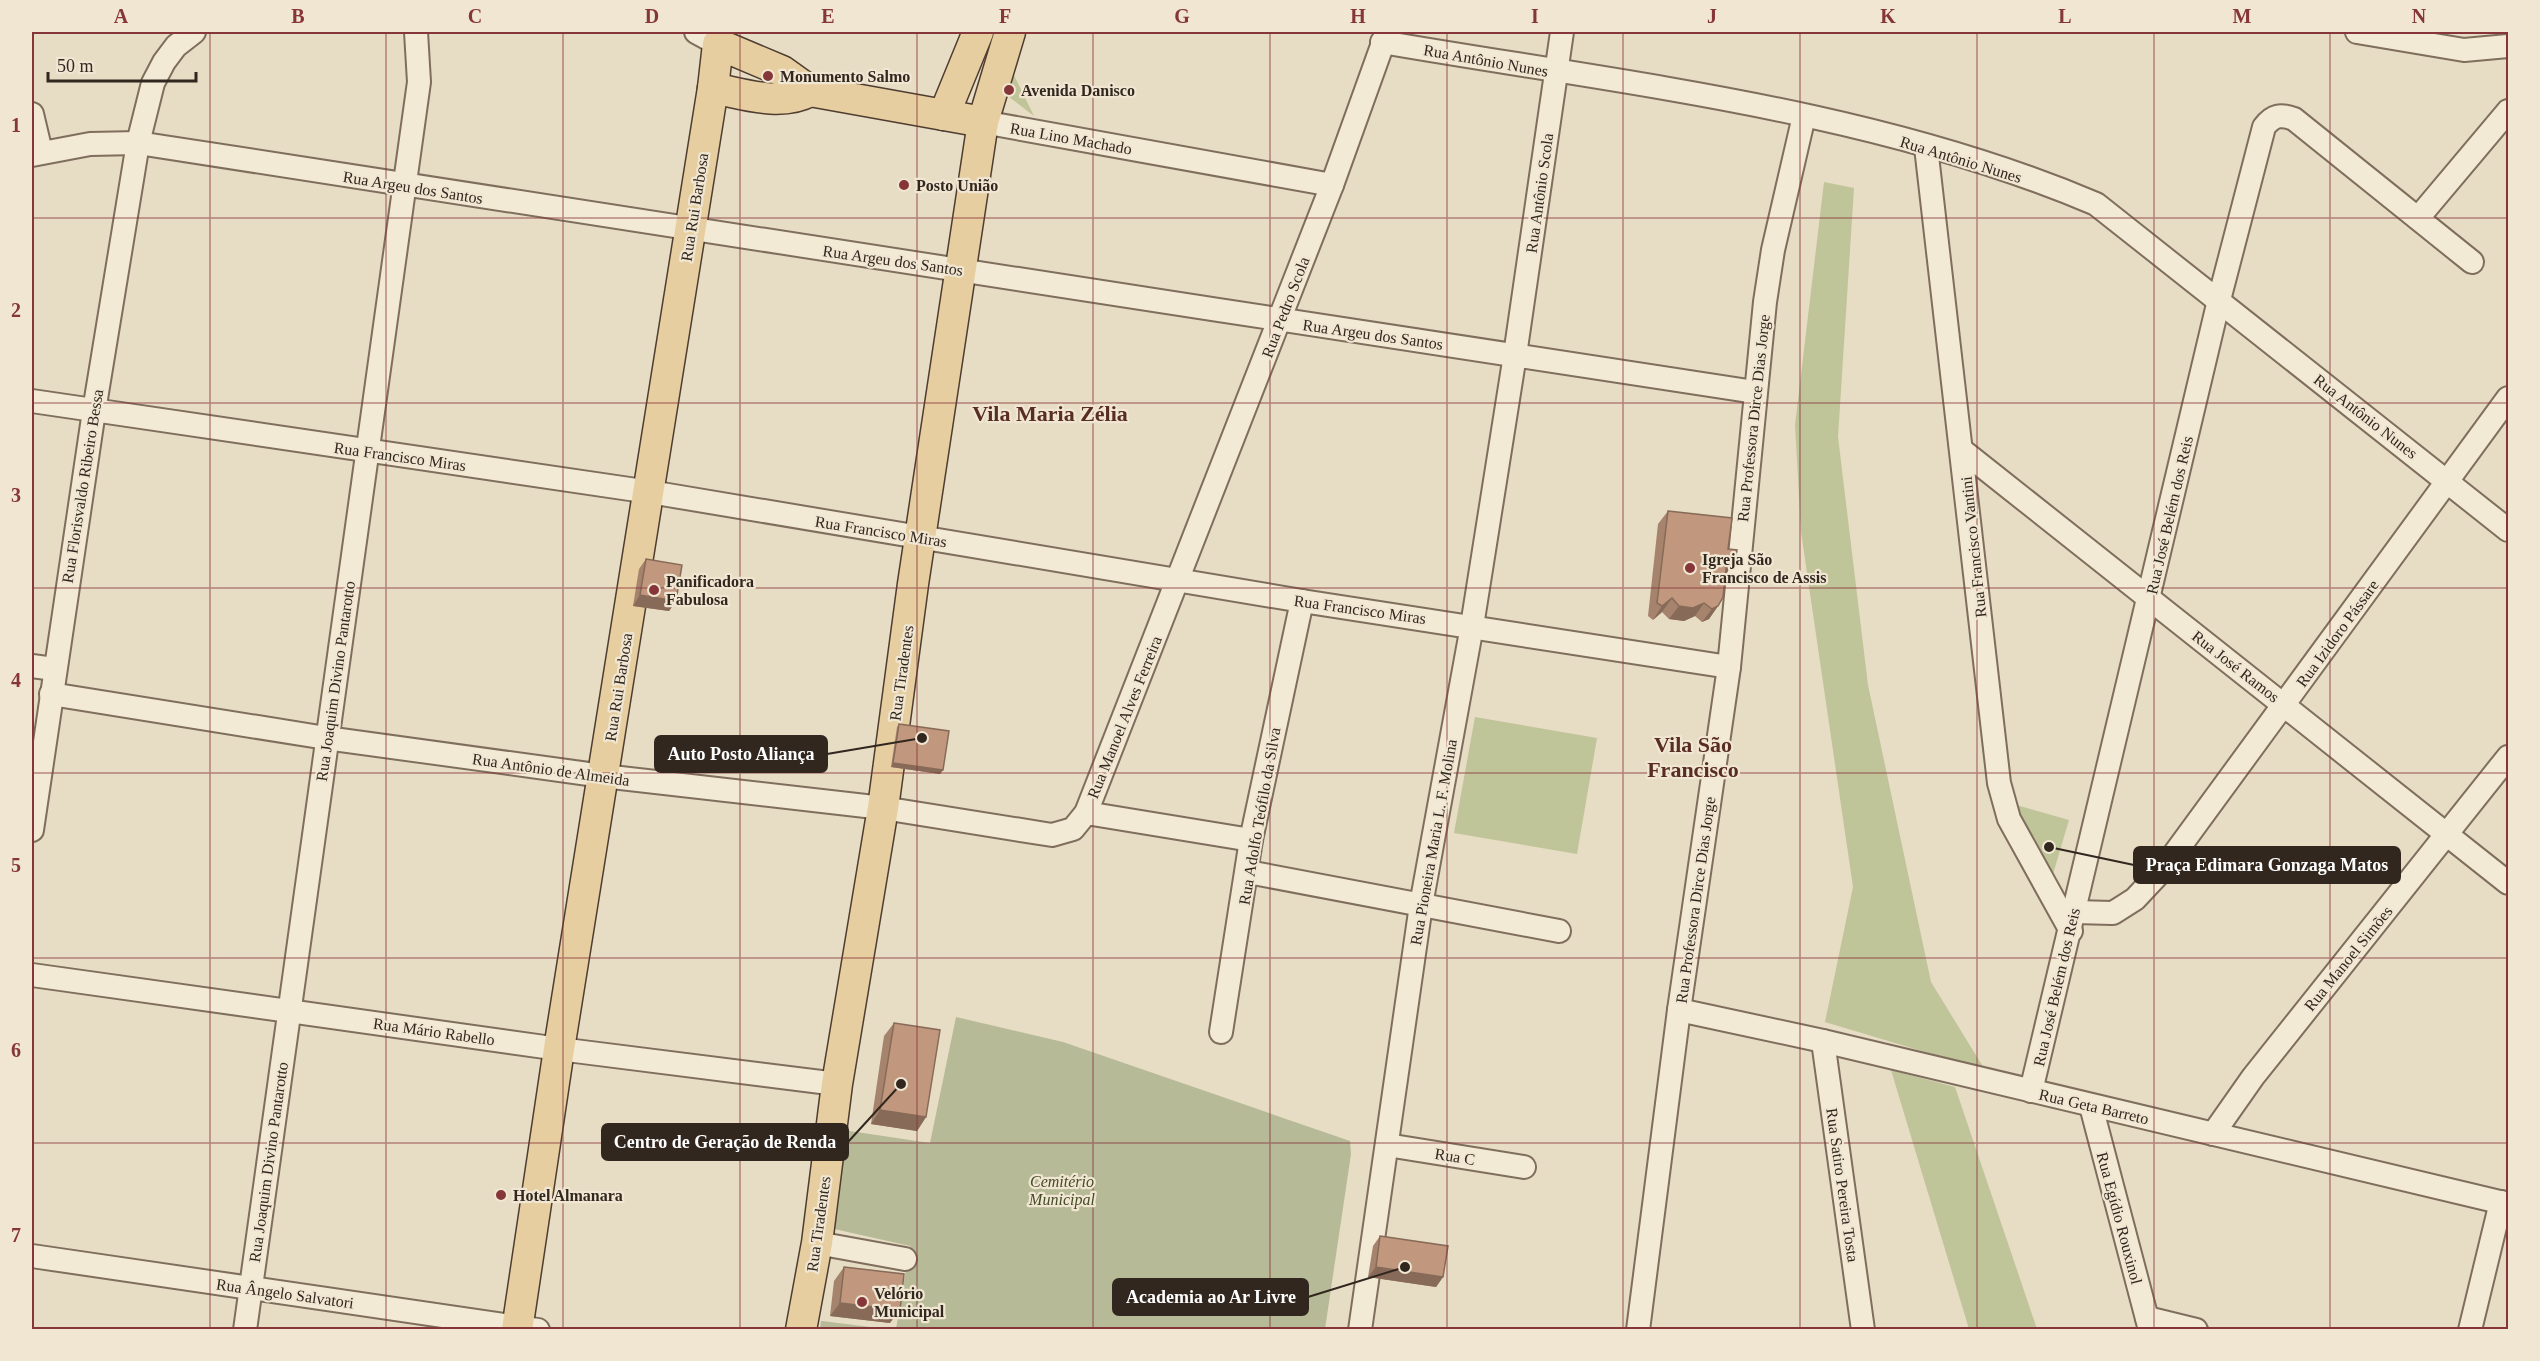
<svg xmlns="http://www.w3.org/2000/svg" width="2540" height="1361" viewBox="0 0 2540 1361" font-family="'Times New Roman',serif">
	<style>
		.green { fill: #c0c499 }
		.cemetery { fill: #b6ba97 }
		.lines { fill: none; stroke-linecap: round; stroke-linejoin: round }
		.minor-casing { stroke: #7f6e5d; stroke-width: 26 }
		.major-casing { stroke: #4e3d30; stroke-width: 33 }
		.minor { stroke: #f3ead5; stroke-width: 22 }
		.major { stroke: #e6cea0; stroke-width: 30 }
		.wall { fill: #a6836c }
		.shaded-wall { fill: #876a58 }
		.building { fill: #c1987e; stroke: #876a58; stroke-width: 1.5 }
		.grid { fill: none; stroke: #863538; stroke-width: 1.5; stroke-opacity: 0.55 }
		.poi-dot { fill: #863538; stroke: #f0e6d2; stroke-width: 2 }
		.labels { text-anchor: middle; stroke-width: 4.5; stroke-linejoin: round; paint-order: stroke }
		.street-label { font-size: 16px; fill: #31271f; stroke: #f0e6d2 }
		.poi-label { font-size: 16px; font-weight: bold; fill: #31271f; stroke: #f0e6d2; text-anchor: start }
		.park-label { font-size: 16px; font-style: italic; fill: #434b28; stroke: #f0e6d2 }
		.district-label { font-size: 22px; font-weight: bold; fill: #582d24; stroke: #f0e6d2 }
		.leader { fill: none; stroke: #31271f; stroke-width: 2 }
		.callout-dot { fill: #31271f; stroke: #f0e6d2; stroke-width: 2 }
		.callout { fill: #31271f; stroke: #31271f; stroke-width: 2 }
		.callout-label { font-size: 18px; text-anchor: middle; font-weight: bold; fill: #fff }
		.neatline { fill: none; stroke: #863538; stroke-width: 2 }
		.grid-label { font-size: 20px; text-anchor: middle; font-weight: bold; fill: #863538 }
	</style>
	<rect width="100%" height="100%" fill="#e7dcc4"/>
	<g class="green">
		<polygon points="1018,32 1025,32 1008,63 1034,116 1004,93 1008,63"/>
		<polygon points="1824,182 1854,188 1838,437 1868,685 1931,982 1985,1070 1825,1022 1853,887 1801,532 1795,425"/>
		<polygon points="1475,717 1597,738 1577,854 1454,833"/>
		<polygon points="2009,803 2069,820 2053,874"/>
		<polygon points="1891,1070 1955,1087 2037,1329 1969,1329"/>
	</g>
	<g class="cemetery">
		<polygon points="956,1017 1063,1042 1350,1141 1351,1154 1325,1329 896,1329 910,1246 821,1226 843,1130 930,1143"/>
		<polygon points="821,1321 822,1321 886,1329 820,1329"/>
	</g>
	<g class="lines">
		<defs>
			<g id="minor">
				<polyline points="696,32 718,44 719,32"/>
				<polyline points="2357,32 2464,50 2508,46"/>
				<path d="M1382 42C1619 83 1873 109 2096 204L2508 530"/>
				<polyline points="32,114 41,152"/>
				<polyline points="983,122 1332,185"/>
				<polyline points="1926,147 1999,783 2009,819 2071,931"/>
				<path d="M32 155 90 144 138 143C677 229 1216 309 1755 392"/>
				<polyline points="2418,218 2508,111"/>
				<polyline points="32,401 650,492 1302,601 1729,667"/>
				<polyline points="1963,451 2508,883"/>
				<polyline points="32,666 54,669"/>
				<polyline points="51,694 326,738 603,776 883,808 1052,835 1073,829 1086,813 1332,185 1387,32"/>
				<polyline points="1086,813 1251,840"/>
				<polyline points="32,830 94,411 138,143 153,83 164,62 176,46 194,32"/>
				<polyline points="1248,872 1559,931"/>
				<polyline points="2074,912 2113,913 2135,899 2164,868 2508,398"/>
				<polyline points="32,975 559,1049 837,1084"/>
				<polyline points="1679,1010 1823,1041 2508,1204"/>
				<polyline points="1221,1032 1251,840 1302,601"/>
				<polyline points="1823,1041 1863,1330"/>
				<path d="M2031 1091 2219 300 2264 127C2273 115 2281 114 2294 119L2472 262"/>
				<polyline points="2091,1106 2150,1330"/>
				<polyline points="2213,1134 2253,1077 2508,757"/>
				<polyline points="1387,1145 1524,1167"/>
				<polyline points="817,1243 905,1259"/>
				<polyline points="32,1256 538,1330"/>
				<polyline points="2147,1318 2196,1330"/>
				<polyline points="245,1330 419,82 416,32"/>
				<polyline points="1360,1330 1421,905 1472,626 1515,355 1562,32"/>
				<polyline points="1638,1330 1679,1010 1729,667 1765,302 1773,250 1804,116"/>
				<polyline points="2470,1330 2501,1202"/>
			</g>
			<g id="major">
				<path d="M713 88C744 94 781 107 810 91"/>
				<polyline points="944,115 978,32"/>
				<polyline points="517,1330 559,1049 713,88 718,44 782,71 810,91 983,122"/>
				<polyline points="801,1330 817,1243 837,1084 883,808 913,584 983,122 1010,32"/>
			</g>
		</defs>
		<use href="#minor" class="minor-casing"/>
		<use href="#major" class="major-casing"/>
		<use href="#minor" class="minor"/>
		<use href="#major" class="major"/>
	</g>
	<g class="wall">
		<polygon points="1668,511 1718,606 1709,619 1702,622 1695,616 1684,621 1669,619 1662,612 1653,620 1648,616 1658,524"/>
		<polygon points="646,559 676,601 669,611 633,606 639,569"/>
		<polygon points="899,724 943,770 940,774 891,767 897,727"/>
		<polygon points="894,1023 926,1117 917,1131 871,1124 884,1036"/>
		<polygon points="1380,1236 1443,1277 1436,1287 1368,1277 1373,1246"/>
		<polygon points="844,1267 890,1323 830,1316 834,1281"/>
	</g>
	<g class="shaded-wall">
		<polygon points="1727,560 1735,561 1726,574"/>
		<polygon points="640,595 676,601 669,611 633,606"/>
		<polygon points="1672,598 1662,612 1653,620 1662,606"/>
		<polygon points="1704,603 1695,616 1684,621 1669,619 1679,606"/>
		<polygon points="1718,606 1709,619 1702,622 1712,609"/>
		<polygon points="893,763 943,770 940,774 891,767"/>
		<polygon points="880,1110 926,1117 917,1131 871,1124"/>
		<polygon points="1376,1267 1443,1277 1436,1287 1368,1277"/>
		<polygon points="840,1303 900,1310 890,1323 830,1316"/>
	</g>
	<g class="building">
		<polygon points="1668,511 1732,518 1728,549 1737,550 1735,561 1727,560 1723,597 1718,606 1712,609 1704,603 1693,608 1679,606 1672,598 1662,606 1657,603"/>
		<polygon points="646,559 682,565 676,601 640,595"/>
		<polygon points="899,724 949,731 943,770 893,763"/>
		<polygon points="894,1023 940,1030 926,1117 880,1110"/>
		<polygon points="1380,1236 1448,1246 1443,1277 1376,1267"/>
		<polygon points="844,1267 904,1274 900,1310 840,1303"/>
	</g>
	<path class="grid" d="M210 32V1330M386 32V1330M563 32V1330M740 32V1330M917 32V1330M1093 32V1330M1270 32V1330M1447 32V1330M1623 32V1330M1800 32V1330M1977 32V1330M2154 32V1330M2330 32V1330M32 218H2508M32 403H2508M32 588H2508M32 773H2508M32 958H2508M32 1143H2508"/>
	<g class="poi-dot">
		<circle cx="768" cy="76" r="6"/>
		<circle cx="1009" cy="90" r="6"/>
		<circle cx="904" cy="185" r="6"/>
		<circle cx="1690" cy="568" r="6"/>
		<circle cx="654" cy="590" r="6"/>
		<circle cx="501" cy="1195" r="6"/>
		<circle cx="862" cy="1302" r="6"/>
	</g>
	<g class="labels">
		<g class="street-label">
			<text transform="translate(1486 60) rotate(10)" y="6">Rua Antônio Nunes</text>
			<text transform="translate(1071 138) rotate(10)" y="6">Rua Lino Machado</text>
			<text transform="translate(1961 159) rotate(17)" y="6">Rua Antônio Nunes</text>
			<text transform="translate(413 187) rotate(9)" y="6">Rua Argeu dos Santos</text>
			<text transform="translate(1539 193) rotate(-82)" y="6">Rua Antônio Scola</text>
			<text transform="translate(694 207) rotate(-81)" y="6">Rua Rui Barbosa</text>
			<text transform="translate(893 260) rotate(8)" y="6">Rua Argeu dos Santos</text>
			<text transform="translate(1285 307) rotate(-69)" y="6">Rua Pedro Scola</text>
			<text transform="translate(1373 334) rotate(8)" y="6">Rua Argeu dos Santos</text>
			<text transform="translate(2366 416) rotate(38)" y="6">Rua Antônio Nunes</text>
			<text transform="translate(1753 418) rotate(-84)" y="6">Rua Professora Dirce Dias Jorge</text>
			<text transform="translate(400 456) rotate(8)" y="6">Rua Francisco Miras</text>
			<text transform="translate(82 486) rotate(-81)" y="6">Rua Florisvaldo Ribeiro Bessa</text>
			<text transform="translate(2169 515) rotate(-77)" y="6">Rua José Belém dos Reis</text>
			<text transform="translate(881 531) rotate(9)" y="6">Rua Francisco Miras</text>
			<text transform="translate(1973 547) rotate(-96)" y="6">Rua Francisco Vantini</text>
			<text transform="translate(1360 609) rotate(8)" y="6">Rua Francisco Miras</text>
			<text transform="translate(2337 633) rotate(-54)" y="6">Rua Izidoro Pássare</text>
			<text transform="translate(2236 666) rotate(38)" y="6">Rua José Ramos</text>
			<text transform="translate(901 673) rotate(-82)" y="6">Rua Tiradentes</text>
			<text transform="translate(335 681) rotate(-82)" y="6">Rua Joaquim Divino Pantarotto</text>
			<text transform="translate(618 687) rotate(-81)" y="6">Rua Rui Barbosa</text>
			<text transform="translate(1124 717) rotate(-68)" y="6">Rua Manoel Alves Ferreira</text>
			<text transform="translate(551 769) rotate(8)" y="6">Rua Antônio de Almeida</text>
			<text transform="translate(1259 816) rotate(-80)" y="6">Rua Adolfo Teófilo da Silva</text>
			<text transform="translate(1433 842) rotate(-80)" y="6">Rua Pioneira Maria L. F. Molina</text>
			<text transform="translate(1695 900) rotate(-82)" y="6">Rua Professora Dirce Dias Jorge</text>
			<text transform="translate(2348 958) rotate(-51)" y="6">Rua Manoel Simões</text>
			<text transform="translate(2056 987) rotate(-77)" y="6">Rua José Belém dos Reis</text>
			<text transform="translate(434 1031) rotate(8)" y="6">Rua Mário Rabello</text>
			<text transform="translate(2094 1106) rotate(13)" y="6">Rua Geta Barreto</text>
			<text transform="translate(1455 1156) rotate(9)" y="6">Rua C</text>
			<text transform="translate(268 1162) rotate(-82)" y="6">Rua Joaquim Divino Pantarotto</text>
			<text transform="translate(1843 1185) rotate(82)" y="6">Rua Satiro Pereira Tosta</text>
			<text transform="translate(2120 1218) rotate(75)" y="6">Rua Egídio Rouxinol</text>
			<text transform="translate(818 1224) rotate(-82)" y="6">Rua Tiradentes</text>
			<text transform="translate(285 1293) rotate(8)" y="6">Rua Ângelo Salvatori</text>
		</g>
		<g class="poi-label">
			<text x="780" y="82">Monumento Salmo</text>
			<text x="1021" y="96">Avenida Danisco</text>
			<text x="916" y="191">Posto União</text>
			<text x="1702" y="565">Igreja São<tspan x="1702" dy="18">Francisco de Assis</tspan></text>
			<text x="666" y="587">Panificadora<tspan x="666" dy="18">Fabulosa</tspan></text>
			<text x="513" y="1201">Hotel Almanara</text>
			<text x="874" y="1299">Velório<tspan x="874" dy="18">Municipal</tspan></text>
		</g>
		<g class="park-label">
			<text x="1062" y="1187">Cemitério<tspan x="1062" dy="18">Municipal</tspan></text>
		</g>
		<g class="district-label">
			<text x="1050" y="421">Vila Maria Zélia</text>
			<text x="1693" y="752">Vila São<tspan x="1693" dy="25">Francisco</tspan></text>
		</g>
	</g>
	<path class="leader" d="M922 738L827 754M2049 847L2134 865M901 1084L848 1142M1405 1267L1308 1297"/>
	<g class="callout-dot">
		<circle cx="922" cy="738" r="6"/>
		<circle cx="2049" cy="847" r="6"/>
		<circle cx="901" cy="1084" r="6"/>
		<circle cx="1405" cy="1267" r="6"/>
	</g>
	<g class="callout">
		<rect x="655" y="736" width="172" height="36" rx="6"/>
		<rect x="2134" y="847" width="266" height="36" rx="6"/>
		<rect x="602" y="1124" width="246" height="36" rx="6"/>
		<rect x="1113" y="1279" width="195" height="36" rx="6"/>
	</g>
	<g class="callout-label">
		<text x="741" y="760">Auto Posto Aliança</text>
		<text x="2267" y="871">Praça Edimara Gonzaga Matos</text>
		<text x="725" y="1148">Centro de Geração de Renda</text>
		<text x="1211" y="1303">Academia ao Ar Livre</text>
	</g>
	<rect width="2540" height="1361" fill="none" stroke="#f0e6d2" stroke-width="66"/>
	<path d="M48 72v9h148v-9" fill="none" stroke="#31271f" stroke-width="3"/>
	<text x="57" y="72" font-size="18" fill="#31271f" stroke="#f0e6d2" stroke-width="4.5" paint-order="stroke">50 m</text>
	<rect x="33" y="33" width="2474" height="1295" class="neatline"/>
	<g class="grid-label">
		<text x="121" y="23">A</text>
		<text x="298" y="23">B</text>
		<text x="475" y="23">C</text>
		<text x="652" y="23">D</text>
		<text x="828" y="23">E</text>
		<text x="1005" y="23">F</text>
		<text x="1182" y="23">G</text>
		<text x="1358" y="23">H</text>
		<text x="1535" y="23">I</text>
		<text x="1712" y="23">J</text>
		<text x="1888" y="23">K</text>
		<text x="2065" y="23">L</text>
		<text x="2242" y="23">M</text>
		<text x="2419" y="23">N</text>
		<text x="16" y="132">1</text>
		<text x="16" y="317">2</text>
		<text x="16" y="502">3</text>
		<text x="16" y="687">4</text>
		<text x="16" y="872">5</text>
		<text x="16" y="1057">6</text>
		<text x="16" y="1242">7</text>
	</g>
</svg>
